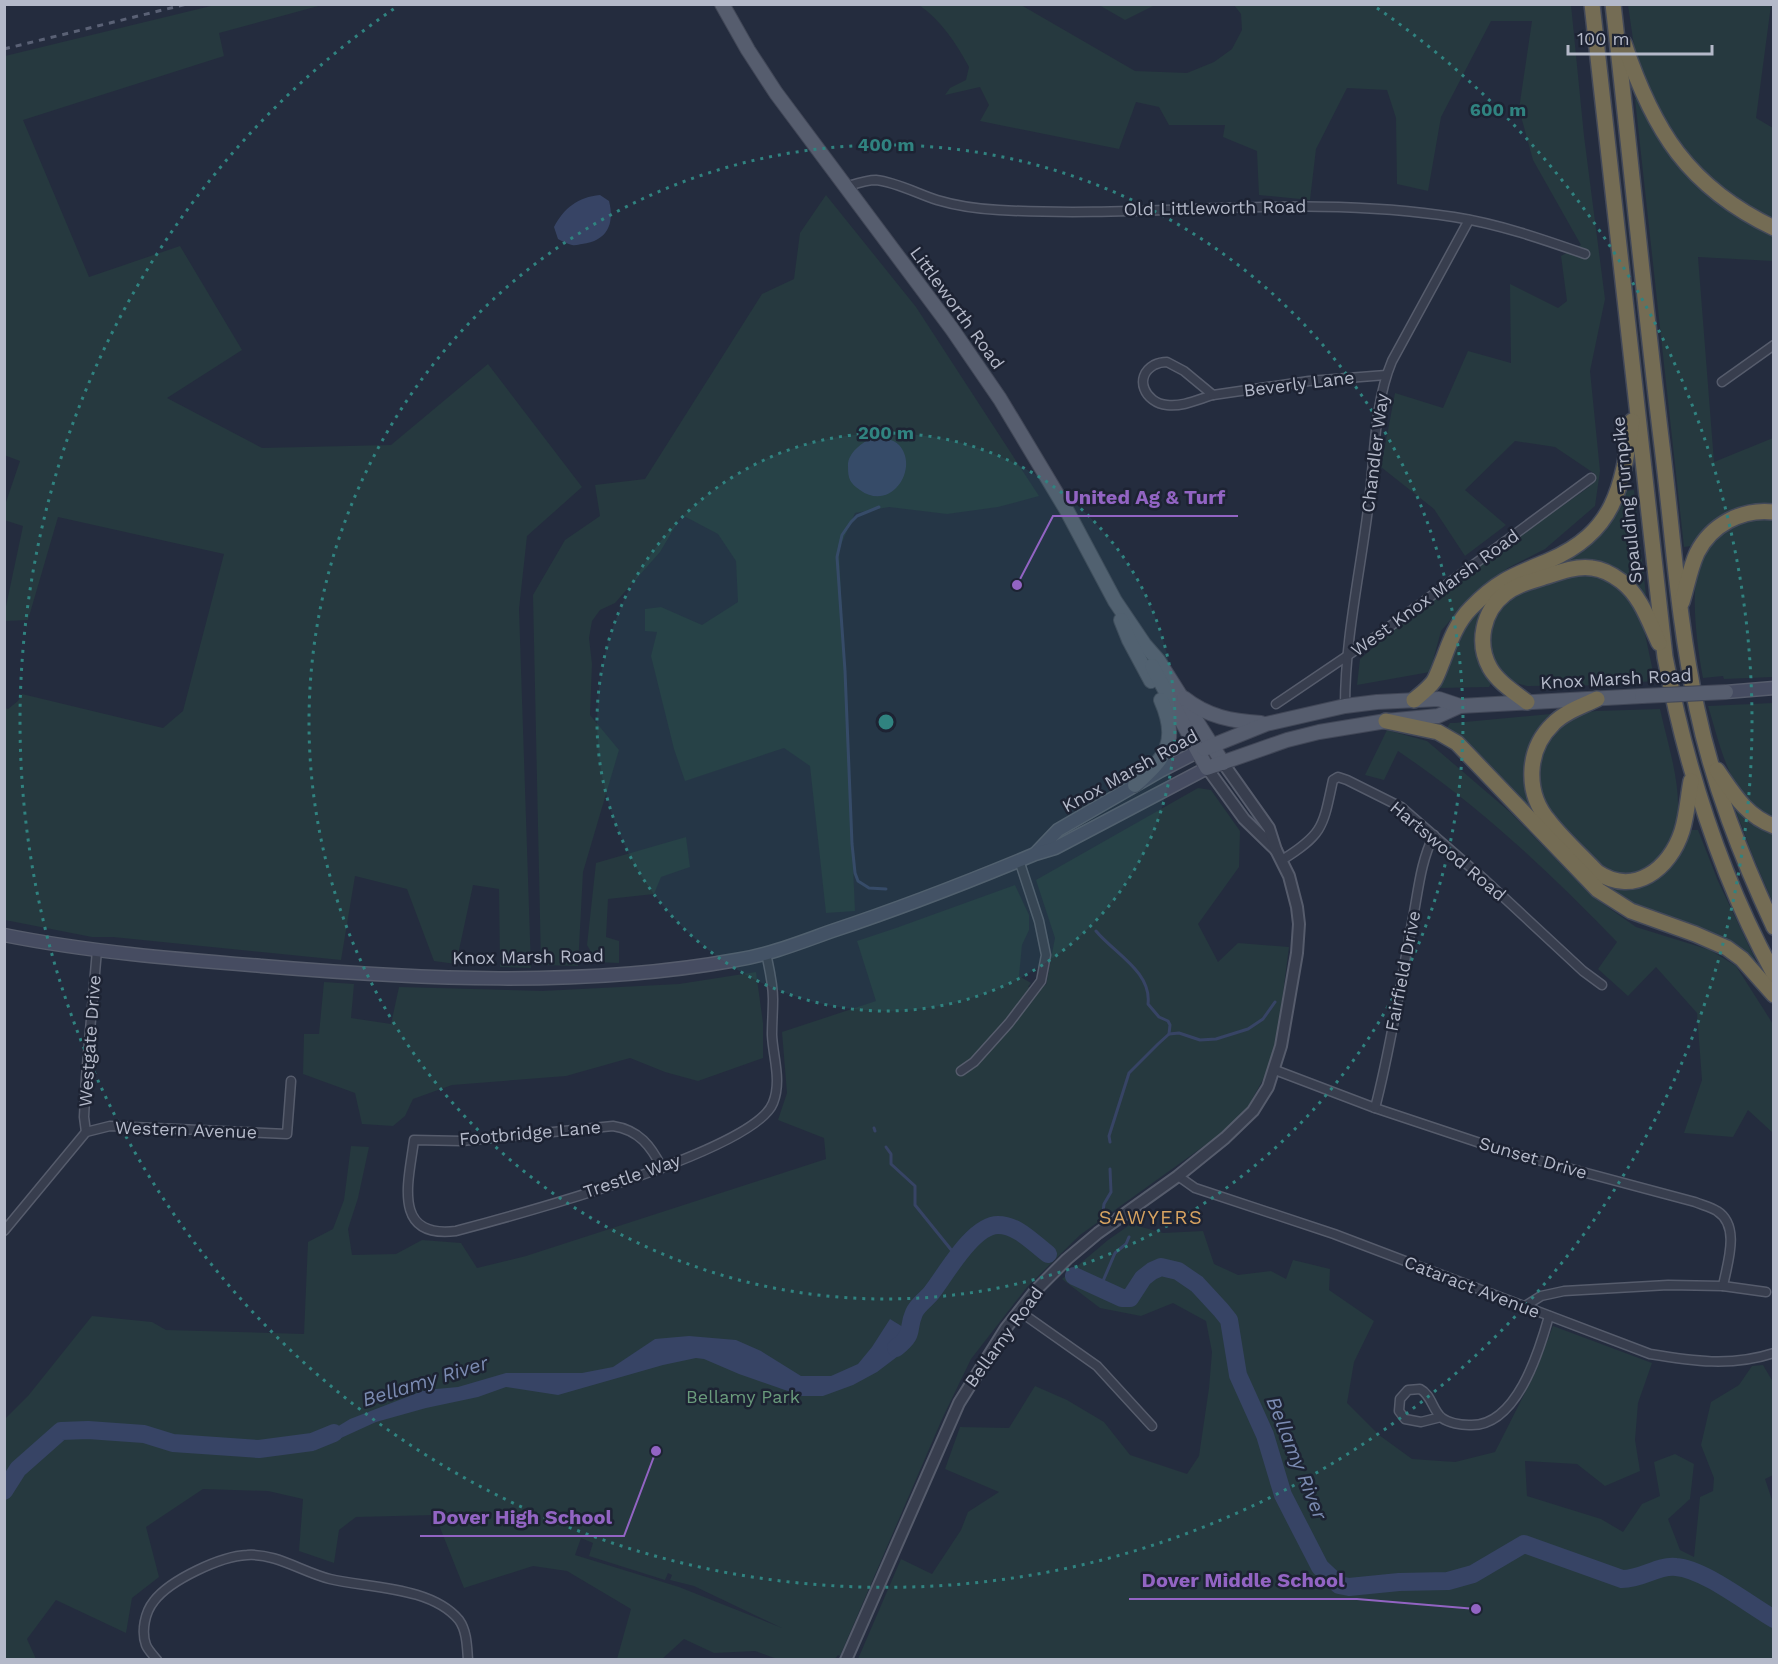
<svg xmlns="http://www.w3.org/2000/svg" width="1778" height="1664" viewBox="0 0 1778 1664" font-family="'Work Sans',sans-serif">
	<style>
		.green { fill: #26393f; fill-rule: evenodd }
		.water { fill: #374465 }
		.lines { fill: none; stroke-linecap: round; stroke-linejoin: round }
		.stream { stroke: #374465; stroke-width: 3 }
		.river { stroke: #374465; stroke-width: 18 }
		.minor-casing { stroke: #565c6c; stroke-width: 11 }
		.tertiary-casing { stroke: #565c6c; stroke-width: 14 }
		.secondary-casing { stroke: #565c6c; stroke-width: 15 }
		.primary-casing { stroke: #414757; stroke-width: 16 }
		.motorway-casing { stroke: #434959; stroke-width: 18 }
		.minor { stroke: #383e4e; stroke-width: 8 }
		.tertiary { stroke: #383e4e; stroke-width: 10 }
		.secondary { stroke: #464c61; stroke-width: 12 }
		.primary { stroke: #565d6e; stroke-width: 14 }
		.motorway { stroke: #746c54; stroke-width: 15 }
		.rail { stroke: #5a6175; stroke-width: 3; stroke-dasharray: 6 6; stroke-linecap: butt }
		.primary-bridge-casing { stroke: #414757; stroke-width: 16; stroke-linecap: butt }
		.primary-bridge { stroke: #565d6e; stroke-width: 14 }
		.ring { fill: none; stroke: #308380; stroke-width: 3; stroke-dasharray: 3 6 }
		.labels { text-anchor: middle; stroke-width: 5; stroke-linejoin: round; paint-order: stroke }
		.street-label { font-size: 18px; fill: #b4b9c9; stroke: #1d2333 }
		.park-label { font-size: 18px; fill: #6a9b7c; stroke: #1d2333 }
		.neighbourhood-label { font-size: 20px; letter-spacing: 1.5px; fill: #d7a361; stroke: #1d2333 }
		.water-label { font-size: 20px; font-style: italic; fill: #7b8bb2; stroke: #1d2333 }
		.centre { fill: #308380; stroke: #1d2333; stroke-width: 3 }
		.ring-label { font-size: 18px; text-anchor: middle; font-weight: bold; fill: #308380; stroke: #1d2333; stroke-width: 5; stroke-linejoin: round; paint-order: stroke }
		.leader { fill: none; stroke: #9264c3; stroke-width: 2 }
		.callout-dot { fill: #9264c3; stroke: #1d2333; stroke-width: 2 }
		.callout-label { font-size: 20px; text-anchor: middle; font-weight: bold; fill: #9264c3; stroke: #1d2333; stroke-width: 5; stroke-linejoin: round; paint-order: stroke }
	</style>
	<rect width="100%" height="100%" fill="#242c3e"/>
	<g class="green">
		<polygon points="215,5 322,5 219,33 224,56 23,120 89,277 180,246 242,350 167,398 262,448 391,445 488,364 582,487 527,536 519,609 531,968 500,967 499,889 473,885 456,964 434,961 407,889 355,876 341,960 113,937 92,937 5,920 5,708 8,709 18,701 22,694 163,728 183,711 224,554 58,517 28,620 5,621 5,611 23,526 4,520 5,505 20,461 4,455 5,56"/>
		<path d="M919 5H1021L1135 71 1187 73 1214 62 1232 49 1242 30 1241 14 1234 5H1571L1584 136 1605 299 1590 371 1600 471 1595 506 1545 549 1508 568 1467 601 1441 631 1430 672 1357 685 1360 659 1417 610 1589 487 1595 474 1555 447 1515 441 1465 490 1506 525 1465 556 1434 509 1381 467 1395 393 1443 408 1468 351 1511 363 1510 284 1558 308 1567 301 1561 256 1581 245 1533 160 1519 109 1532 21H1491L1441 117 1428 191 1397 184 1396 118 1387 90 1347 88 1316 149 1310 200 1259 195 1257 151 1223 137 1225 125H1169L1159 107 1136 102 1119 149 980 121 989 105 980 87 945 95 950 88 966 80 969 67C956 43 941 20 919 5Z"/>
		<polygon points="1099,5 1155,5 1125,20"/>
		<polygon points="1628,5 1771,5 1756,118 1773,128 1773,219 1751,210 1714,184 1665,127 1636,60"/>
		<path d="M1639 98 1654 129 1773 233V261L1698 257 1714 462 1773 438V505C1742 500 1710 521 1692 546L1684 547 1635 99Z"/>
		<polygon points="826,195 916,307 1039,496 998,507 947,514 889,507 855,513 839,549 855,911 826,913 810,766 784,748 685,781 674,749 651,656 657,632 645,631 645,609 661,607 702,625 738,602 736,561 718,534 682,515 660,552 615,603 600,610 592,621 589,638 592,664 590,715 619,750 583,872 578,966 541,965 533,595 565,540 600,516 595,485 645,479 762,294 794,279 800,233"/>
		<polygon points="1634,490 1646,595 1642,596 1578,561 1485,611 1493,680 1489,687 1438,688 1448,657 1475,608 1557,561 1625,491"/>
		<path d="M1773 516V677L1724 679 1723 676 1703 678C1697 645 1687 578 1705 549 1709 543 1726 527 1732 523 1740 518 1763 517 1773 516Z"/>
		<polygon points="1569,572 1613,578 1641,615 1655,681 1640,682 1640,685 1527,686 1509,681 1494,667 1487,635 1488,627 1505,599"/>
		<path d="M1773 703V821C1730 799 1721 748 1708 706Z"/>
		<path d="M1660 709C1669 751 1693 816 1665 854 1662 858 1655 862 1650 865 1634 876 1625 877 1607 870 1578 842 1527 807 1541 760 1544 750 1545 742 1552 735 1566 720 1575 714 1596 711Z"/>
		<polygon points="1561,713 1547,727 1531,790 1594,872 1634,885 1689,830 1698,830 1718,881 1756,961 1754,963 1739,947 1726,939 1633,904 1610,891 1446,729 1450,723 1454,723"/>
		<path d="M1387 730 1427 741 1510 812 1592 896 1636 927 1710 950 1736 966 1773 1024V1133L1748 1110 1733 1137 1684 1133 1702 1080 1697 1013 1656 967 1628 996 1598 969 1617 942C1550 872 1478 805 1398 751L1384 780 1365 775Z"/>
		<path d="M1198 788 1211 790 1240 831 1239 867 1198 924 1218 962 1238 943 1289 947 1278 1032 1267 1072 1248 1107 1218 1136 1080 1235 1027 1287 971 1359 942 1419 840 1656 838 1655 835 1659H777L755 1651 714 1653 684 1639 662 1659H617L631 1609 567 1571 533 1566 464 1588 435 1515 356 1517 339 1530 334 1563 299 1551 303 1499 268 1491 203 1489 146 1527 159 1577 132 1598 126 1633 56 1600 27 1639 36 1659 5 1660V1419L28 1396 92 1316 152 1322 166 1330 304 1334 308 1242 333 1229 344 1200 351 1146 369 1147 358 1198 348 1229 352 1255 396 1254 422 1240 461 1243 477 1268 526 1256 826 1159 824 1138 778 1120 787 1093 782 1032 876 1001 857 941 896 928 1015 885 1029 915V930L1022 945 1019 976 1031 983 1028 987 1046 985 1055 938 1036 880ZM581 1538 593 1543 589 1556 665 1580 668 1573 672 1575 670 1580 694 1586 782 1628 679 1587 575 1555Z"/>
		<polygon points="1740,809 1773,830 1773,903 1754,859 1736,811"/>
		<polygon points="686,837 690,867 661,877 654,894 608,899 606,937 619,941 619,963 597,962 587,945 596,863"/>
		<polygon points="756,972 763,1023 763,1058 698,1081 665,1072 630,1058 566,1076 452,1085 413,1099 405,1116 393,1126 362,1124 355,1093 303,1074 304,1034 319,1034 324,982 354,984 351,1018 391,1024 399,987 542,991 679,984"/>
		<polygon points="1131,1224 1163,1233 1203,1231 1214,1264 1238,1275 1271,1271 1286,1279 1293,1260 1330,1269 1329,1290 1374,1321 1354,1362 1347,1403 1379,1435 1412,1459 1455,1462 1495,1452 1536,1371 1553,1326 1652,1363 1638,1403 1635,1440 1640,1471 1605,1486 1577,1464 1525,1461 1527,1496 1601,1519 1623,1532 1642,1504 1660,1496 1654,1462 1675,1454 1694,1464 1690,1499 1668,1519 1680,1550 1694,1557 1700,1497 1713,1491 1714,1478 1701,1445 1711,1402 1739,1385 1752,1366 1763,1365 1773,1382 1773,1475 1765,1479 1774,1506 1773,1659 858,1659 901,1559 932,1574 961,1530 968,1512 999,1492 945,1469 960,1427 1009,1428 1035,1386 1067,1400 1104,1422 1130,1455 1187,1474 1199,1456 1209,1388 1212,1352 1206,1321 1173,1303 1141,1316 1100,1308 1062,1279 1108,1240"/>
	</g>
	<g class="water">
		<path d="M600 195 609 201C615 224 607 241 582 244 579 244 576 246 572 245 568 244 562 241 558 239L554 227C564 208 578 197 600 195Z"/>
		<path d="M873 437C881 438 894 439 899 445 920 468 891 513 860 490 850 483 848 479 848 467 847 453 862 443 873 437Z"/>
		<polygon points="890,1319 911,1332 910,1347 877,1372 853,1385 823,1396 802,1396 739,1374 704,1359 696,1358 663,1365 558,1395 506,1387 478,1397 426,1408 376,1422 341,1438 312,1442 350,1419 425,1390 458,1387 506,1373 582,1373 613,1367 655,1339 689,1336 736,1340 761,1351 801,1376 831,1376 858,1364 872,1347"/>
	</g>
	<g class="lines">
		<g class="stream">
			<polyline points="879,507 857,516 851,522 842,535 837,557 845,671 852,844 855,873 858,881 869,888 886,889"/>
			<path d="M1096 931C1114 953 1152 972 1148 1004L1159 1017 1168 1021 1170 1025 1169 1034"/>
			<polyline points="874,1128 875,1131"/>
			<polyline points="1110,1142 1109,1136 1129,1073 1158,1044 1169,1034 1179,1033 1200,1040 1216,1039 1248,1029 1263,1019 1275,1002"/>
			<polyline points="886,1147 891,1154 891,1164 915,1186 915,1205 957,1257"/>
			<polyline points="1103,1212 1104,1204 1111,1192 1110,1169"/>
			<polyline points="1100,1288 1115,1253 1126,1244 1129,1237"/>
		</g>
		<g class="river">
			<path d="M1074 1276 1122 1298H1130L1143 1278 1152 1271 1161 1267 1178 1271 1197 1284 1221 1310 1229 1320 1238 1375 1265 1435 1283 1495 1320 1567 1339 1585 1349 1587 1399 1582 1448 1581 1473 1574 1524 1544 1622 1579C1643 1579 1657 1565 1676 1567 1704 1569 1748 1604 1774 1619"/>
			<path d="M896 1348C916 1332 906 1331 914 1313 917 1305 927 1299 932 1292 946 1274 973 1225 998 1225 1018 1225 1033 1243 1048 1254"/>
			<polyline points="4,1491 18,1469 61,1431 88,1430 144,1434 173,1443 259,1449 312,1442 334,1433"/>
		</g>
		<defs>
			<g id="minor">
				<path d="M845 187C855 184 866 180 876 180 896 182 918 194 937 200 957 206 979 209 999 210 1151 219 1303 193 1454 217 1499 224 1542 239 1585 254"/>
				<path d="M1167 362 1184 371 1213 395C1199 399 1183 407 1167 405 1145 403 1133 377 1154 365 1158 363 1163 362 1167 362Z"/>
				<polyline points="1722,382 1774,345"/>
				<polyline points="1213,395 1309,381 1386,375"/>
				<polyline points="1276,704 1381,633 1591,478"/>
				<path d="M1345 706C1345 637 1361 569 1369 501 1375 455 1374 404 1392 361L1469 220"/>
				<path d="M1282 860C1324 834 1323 826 1333 780L1338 777 1347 780 1401 807 1485 880 1583 971 1602 985"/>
				<path d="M1275 1070 1375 1108 1504 1151 1695 1202C1702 1205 1711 1207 1717 1211 1741 1226 1727 1264 1723 1286L1668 1285 1564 1291 1541 1296 1525 1306"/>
				<polyline points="961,1071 974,1062 1009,1023 1041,981 1046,955 1039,921 1019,860"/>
				<path d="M1375 1108C1391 1047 1400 985 1412 923 1418 894 1420 862 1434 835"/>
				<polyline points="86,1132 84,1117 86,1077 97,950"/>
				<path d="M662 1168C651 1146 639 1130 613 1126L462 1141 414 1140C409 1180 391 1239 456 1231 512 1216 754 1152 773 1103 782 1081 773 1057 772 1035 772 1023 773 1011 773 999 773 983 769 968 766 953"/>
				<path d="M1178 1176 1195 1188 1334 1234 1650 1354C1692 1361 1731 1367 1774 1353"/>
				<polyline points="4,1231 86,1132 110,1126 287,1134 291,1081"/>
				<polyline points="1723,1286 1766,1292"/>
				<polyline points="1019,1311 1097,1366 1152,1426"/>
				<path d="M1441 1417 1421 1422 1405 1419 1399 1411 1400 1399 1408 1390 1420 1389C1432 1395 1432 1410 1442 1418 1449 1423 1461 1425 1469 1425 1516 1428 1539 1352 1549 1316"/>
				<path d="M157 1660C153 1655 148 1650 146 1645 141 1631 145 1612 154 1601 170 1580 221 1556 247 1555 276 1553 302 1572 330 1579 367 1588 431 1586 459 1620 467 1631 467 1647 468 1660"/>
			</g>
			<g id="tertiary">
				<polyline points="1207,768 1244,819 1276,850"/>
				<polyline points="846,1660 959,1403 1006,1328 1036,1290 1067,1259 1098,1233 1178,1176 1225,1138 1253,1111 1268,1087 1281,1046 1297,953 1299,924 1297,907 1289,876 1276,850 1269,828 1223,763"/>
			</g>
			<g id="secondary">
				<polyline points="1726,692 1774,688"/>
				<polyline points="1036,853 1058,830 1160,771 1197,752"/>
				<path d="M4 935C89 952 176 959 262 966 416 979 583 988 736 960 769 955 801 942 832 931 901 908 968 882 1035 854L1055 848 1207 768"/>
			</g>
			<g id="primary">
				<polyline points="722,4 748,50 776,93 952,329 1000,399 1066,509 1115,601 1144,644 1158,660 1223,763"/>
				<polyline points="1121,620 1129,640 1151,681"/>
				<polyline points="1152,666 1207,768 1287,740 1319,732 1386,721 1438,716 1460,706 1642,696"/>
				<path d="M1184 698C1208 717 1232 721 1261 723"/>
				<polyline points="1204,749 1266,724 1345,706 1377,702 1439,699 1460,706"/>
				<path d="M1135 785C1165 757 1180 743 1161 700"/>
			</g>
			<g id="motorway">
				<path d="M1592 4 1665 657C1686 767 1719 874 1774 974"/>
				<path d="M1613 4C1630 152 1644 299 1662 446 1673 534 1678 622 1697 709 1713 785 1741 856 1774 927"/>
				<path d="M1624 43C1653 130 1688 187 1774 228"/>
				<path d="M1682 602C1687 586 1690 568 1697 553 1711 525 1742 508 1774 512"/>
				<path d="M1597 699C1583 706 1564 712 1553 724 1526 750 1525 793 1549 821 1563 839 1581 855 1597 872 1634 897 1670 869 1682 831 1687 815 1688 797 1691 781"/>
				<path d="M1414 700C1421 694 1429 688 1434 681 1438 674 1440 667 1443 660 1450 641 1457 622 1471 608 1497 581 1514 575 1548 561 1616 532 1622 487 1632 421"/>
				<path d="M1527 702C1514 692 1498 682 1490 668 1476 643 1483 611 1505 594 1517 584 1533 581 1548 576 1562 571 1577 566 1592 568 1602 569 1613 575 1621 581 1641 596 1649 622 1659 643"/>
				<polyline points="1386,721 1438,732 1457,743 1598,890 1631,911 1695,934 1727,948 1742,959 1774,995"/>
				<path d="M1717 770C1733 793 1746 816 1774 826"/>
			</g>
		</defs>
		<use href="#minor" class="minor-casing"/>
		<use href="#tertiary" class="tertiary-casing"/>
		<use href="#secondary" class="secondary-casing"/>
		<use href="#primary" class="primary-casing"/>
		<use href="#motorway" class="motorway-casing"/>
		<use href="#minor" class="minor"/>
		<use href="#tertiary" class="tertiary"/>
		<use href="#secondary" class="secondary"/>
		<use href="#primary" class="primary"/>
		<use href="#motorway" class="motorway"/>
		<polyline class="rail" points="4,49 187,4"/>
		<defs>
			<polyline id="primary-bridge" points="1642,696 1726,692"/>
		</defs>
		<use href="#primary-bridge" class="primary-bridge-casing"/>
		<use href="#primary-bridge" class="primary-bridge"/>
	</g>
	<circle cx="886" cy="722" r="289" fill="#308380" fill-opacity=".12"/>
	<g class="ring">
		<circle cx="886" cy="722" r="289"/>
		<circle cx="886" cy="722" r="577"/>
		<path d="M1377 8A866 866 0 1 1 395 8"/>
	</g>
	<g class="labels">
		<g class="street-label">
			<text transform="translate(1215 208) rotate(-1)" y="6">Old Littleworth Road</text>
			<text transform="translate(957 308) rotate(54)" y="6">Littleworth Road</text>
			<text transform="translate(1299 384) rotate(-7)" y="6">Beverly Lane</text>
			<text transform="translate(1375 453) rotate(-83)" y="6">Chandler Way</text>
			<text transform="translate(1627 500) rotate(-96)" y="6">Spaulding Turnpike</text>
			<text transform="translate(1435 593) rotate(-36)" y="6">West Knox Marsh Road</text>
			<text transform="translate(1616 679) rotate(-3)" y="6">Knox Marsh Road</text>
			<text transform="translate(1130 771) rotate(-29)" y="6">Knox Marsh Road</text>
			<text transform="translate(1448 851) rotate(40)" y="6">Hartswood Road</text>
			<text transform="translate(528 957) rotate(-1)" y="6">Knox Marsh Road</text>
			<text transform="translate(1403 971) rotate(-79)" y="6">Fairfield Drive</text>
			<text transform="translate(90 1041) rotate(-86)" y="6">Westgate Drive</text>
			<text transform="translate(186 1130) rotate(2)" y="6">Western Avenue</text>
			<text transform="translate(530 1133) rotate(-5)" y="6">Footbridge Lane</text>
			<text transform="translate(1533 1158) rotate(16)" y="6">Sunset Drive</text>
			<text transform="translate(632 1176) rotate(-19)" y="6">Trestle Way</text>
			<text transform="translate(1472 1287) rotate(21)" y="6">Cataract Avenue</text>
			<text transform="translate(1004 1337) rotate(-54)" y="6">Bellamy Road</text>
		</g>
		<g class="park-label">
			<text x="743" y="1403">Bellamy Park</text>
		</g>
		<g class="neighbourhood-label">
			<text x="1151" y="1224">SAWYERS</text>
		</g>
		<g class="water-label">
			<text transform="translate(425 1381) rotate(-17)" y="7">Bellamy River</text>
			<text transform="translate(1297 1458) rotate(68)" y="7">Bellamy River</text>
		</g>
	</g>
	<circle cx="886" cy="722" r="9" class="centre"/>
	<g class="ring-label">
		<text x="1498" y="116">600 m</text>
		<text x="886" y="151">400 m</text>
		<text x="886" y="439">200 m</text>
	</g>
	<path class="leader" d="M1017 585L1053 516H1238M656 1451L624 1536H420M1476 1609L1357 1599H1129"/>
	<g class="callout-dot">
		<circle cx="1017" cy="585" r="6"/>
		<circle cx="656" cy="1451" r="6"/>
		<circle cx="1476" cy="1609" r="6"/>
	</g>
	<g class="callout-label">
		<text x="1145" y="504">United Ag &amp; Turf</text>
		<text x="522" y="1524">Dover High School</text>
		<text x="1243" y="1587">Dover Middle School</text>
	</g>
	<rect width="1778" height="1664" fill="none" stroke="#b4b9c9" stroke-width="12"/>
	<path d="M1568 45v9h144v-9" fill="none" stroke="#b4b9c9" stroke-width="3"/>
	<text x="1577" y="45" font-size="18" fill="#b4b9c9" stroke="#1d2333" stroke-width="4.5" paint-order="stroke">100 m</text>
</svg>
